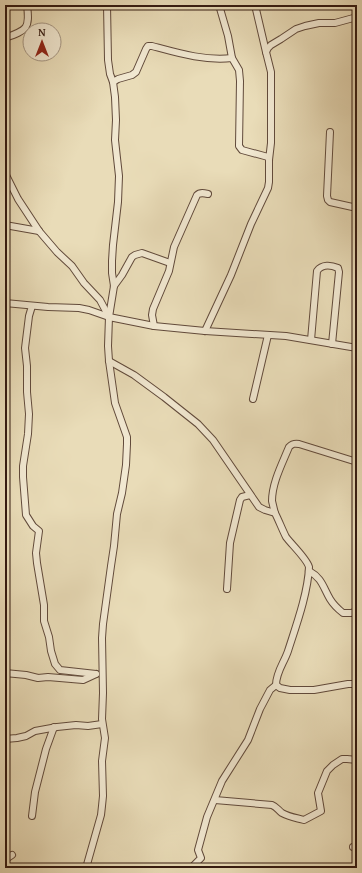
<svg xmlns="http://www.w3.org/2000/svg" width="362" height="873" viewBox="0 0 362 873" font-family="'Gentium Book Plus',serif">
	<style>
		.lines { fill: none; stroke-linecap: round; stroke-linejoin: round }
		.minor-casing { stroke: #614a3b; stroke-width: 8 }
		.minor { stroke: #f1e8d1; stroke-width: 6 }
	</style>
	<rect width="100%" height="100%" fill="#e9dcb8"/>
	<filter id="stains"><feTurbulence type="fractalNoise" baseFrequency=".005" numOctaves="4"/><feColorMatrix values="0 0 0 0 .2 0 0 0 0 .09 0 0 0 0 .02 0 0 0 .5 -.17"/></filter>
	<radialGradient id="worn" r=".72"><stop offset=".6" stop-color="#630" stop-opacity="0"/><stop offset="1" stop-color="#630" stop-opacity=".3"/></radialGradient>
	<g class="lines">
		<defs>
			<g id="minor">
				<polyline points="219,5 228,36 232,58"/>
				<polyline points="255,5 266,52"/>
				<path d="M5 38C27 30 30 29 27 5"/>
				<path d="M113 82 118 79 132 75 136 72 146 49 148 46H152C178 53 204 61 232 58L239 70 240 81 239 146 242 150 268 157 269 160"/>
				<polyline points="330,132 327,196 328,200 330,202 357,208"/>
				<polyline points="5,173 18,199 39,231 57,252 72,266 84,283 100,300 109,317"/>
				<polyline points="5,225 39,231"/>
				<polyline points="114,286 122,275 132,257 135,255 142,253 170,263"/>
				<polyline points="5,303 48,307 79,308 89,310 109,317 154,326 205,331 286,336 357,348"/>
				<polyline points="32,306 29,316 25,348 27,366 27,392 29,414 28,434 23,466 23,477 26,515 33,526 39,531 36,553 37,563 44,605 44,621 49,637 51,651 55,664 60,670 96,674"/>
				<path d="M154 326 152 315 153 309 169 271 174 247 197 195C200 192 204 193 208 194"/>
				<polyline points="205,331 231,275 251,224 268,188 269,182 269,160 271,143 271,72 266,52 268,48 271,45 281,39 296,29 305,26 319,23 335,23 357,17"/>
				<path d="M311 340 317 271C322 264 331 265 338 268L339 272 332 344"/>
				<path d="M109 361 134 375 164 397 198 424 213 440 259 507 265 510 275 513C279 521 282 529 286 537 292 545 307 559 309 567 308 593 296 626 288 651 284 663 276 672 276 685L270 690 260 709 248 740 222 781 207 817 198 850 201 858 191 868"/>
				<polyline points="253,399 268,335"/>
				<path d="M275 513C274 510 273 505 272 501 272 483 282 464 289 447 292 444 294 443 299 444L357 462"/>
				<path d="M309 571C322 578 323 587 330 599 333 604 338 609 343 613H351L357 611"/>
				<polyline points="227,589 230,543 240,500 242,497 250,495"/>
				<polyline points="5,673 26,675 38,678 48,677 83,680 96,674"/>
				<polyline points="276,685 280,688 290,690 314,690 348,684 357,684"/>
				<polyline points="5,739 17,738 26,736 35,731 57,727 76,725 88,726 102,724"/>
				<path d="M215 800 272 805C277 807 278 810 282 813 289 817 297 818 304 820L321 811 318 793 327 771 333 765 342 759H347L357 760"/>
				<polyline points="32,816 35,792 46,749 54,727"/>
				<polyline points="353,847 357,847"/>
				<polyline points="5,867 6,859 12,855"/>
				<polyline points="86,868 101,815 102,806 103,796 102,761 105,738 102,719 103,693 102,638 103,624 111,566 114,546 117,514 122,493 126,465 127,444 127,437 115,403 109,361 108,346 109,317 114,286 112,273 112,261 113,245 118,202 119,176 115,140 116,120 115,97 113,82 110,74 108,60 107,5"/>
			</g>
		</defs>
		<use href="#minor" class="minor-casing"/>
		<use href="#minor" class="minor"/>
	</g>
	<rect width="362" height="873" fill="none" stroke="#e9dcb8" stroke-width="20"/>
	<rect x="6" y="6" width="350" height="861" fill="none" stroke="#341a11" stroke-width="2"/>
	<rect x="10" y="10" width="342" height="853" fill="none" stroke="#341a11"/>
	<g transform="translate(42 42)"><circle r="19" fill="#f1e8d1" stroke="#a59684"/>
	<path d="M0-3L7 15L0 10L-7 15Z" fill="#8f2418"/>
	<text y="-6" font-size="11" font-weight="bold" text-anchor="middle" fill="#341a11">N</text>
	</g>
	<rect width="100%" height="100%" filter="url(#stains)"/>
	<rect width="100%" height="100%" fill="url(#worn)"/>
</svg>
